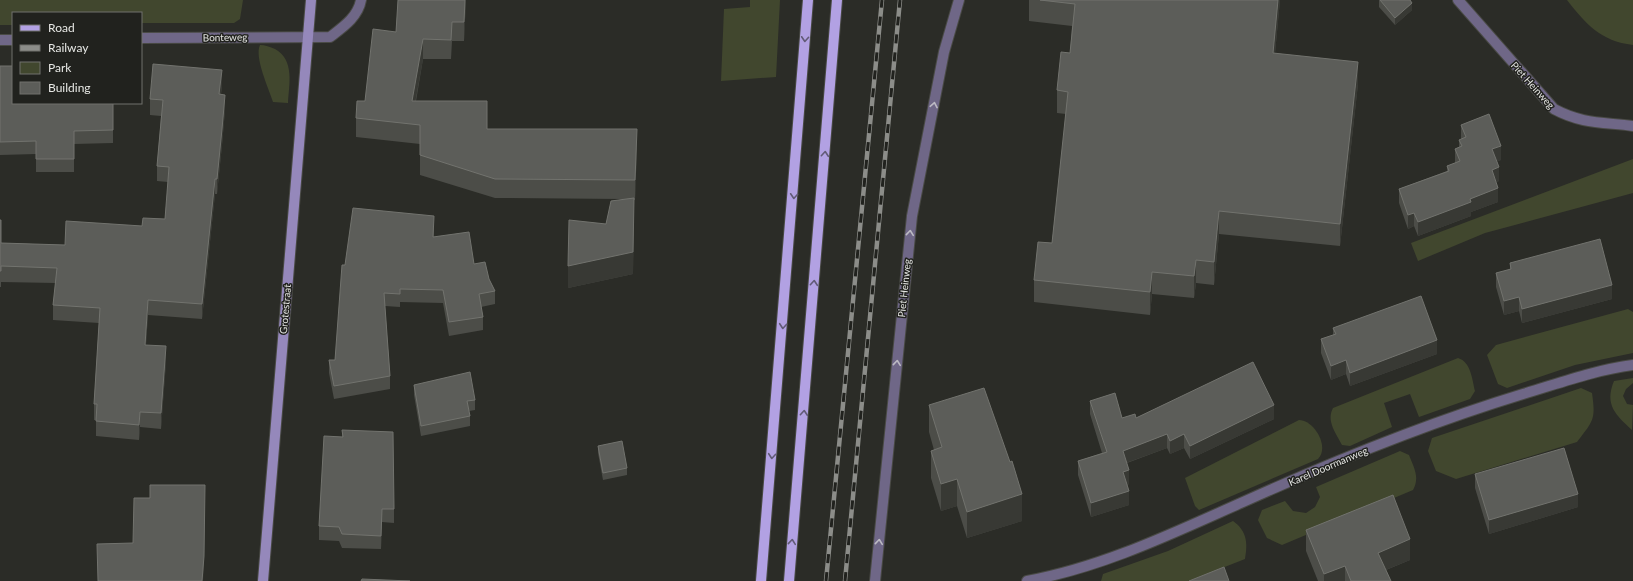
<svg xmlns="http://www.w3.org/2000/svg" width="1633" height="581" viewBox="0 0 1633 581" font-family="Lato,sans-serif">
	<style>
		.green { fill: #41472e }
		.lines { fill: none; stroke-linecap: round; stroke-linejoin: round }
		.street-casing { stroke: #494a45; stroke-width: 12 }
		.secondary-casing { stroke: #494a45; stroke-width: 12 }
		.primary-casing { stroke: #494a45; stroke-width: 12 }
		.street { stroke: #6f6787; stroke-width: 10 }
		.secondary { stroke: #9588bb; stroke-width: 10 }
		.primary { stroke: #b2a1e3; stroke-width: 10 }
		.rail-casing { stroke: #8c8d89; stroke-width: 4.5 }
		.rail { stroke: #21221e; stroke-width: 3; stroke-dasharray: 9; stroke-linecap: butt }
		.wall { fill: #4c4d48 }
		.shaded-wall { fill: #383934 }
		.building { fill: #5c5d59; stroke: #72736e }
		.oneway { stroke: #625b77 }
		.oneway2 { stroke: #bcbac3 }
		.labels { text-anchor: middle; stroke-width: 3; stroke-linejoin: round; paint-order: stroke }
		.street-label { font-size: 10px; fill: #e6e7e4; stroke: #21221e }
	</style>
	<rect width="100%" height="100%" fill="#2b2c27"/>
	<g class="green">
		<polygon points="0,0 243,0 240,19 234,23 141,23 141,13 13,13 13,25 0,25"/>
		<polygon points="750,0 780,0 776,77 721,81 724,9 750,7"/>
		<path d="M1567 0H1633V45C1600 41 1586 24 1567 0Z"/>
		<path d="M260 45C265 45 270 47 275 49 295 60 289 85 288 103L273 102C269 89 254 57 260 45Z"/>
		<polygon points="1633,159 1633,193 1485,233 1418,261 1411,243"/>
		<polygon points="1628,309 1633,312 1633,353 1575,365 1507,388 1498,384 1487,355 1496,345"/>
		<path d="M1458 358C1471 362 1472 379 1475 391L1470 399 1419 417 1410 394 1384 403 1392 427 1350 446 1342 445C1336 433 1326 421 1333 408Z"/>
		<path d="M1633 378V383L1626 389 1623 396 1627 404 1633 405 1632 430C1616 415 1604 405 1614 381Z"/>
		<path d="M1581 388 1592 393C1596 420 1593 421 1577 442L1456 479 1436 471 1428 451 1432 438Z"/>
		<path d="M1299 420C1314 420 1330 447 1318 459L1199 510 1195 506 1185 478Z"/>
		<path d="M1400 451 1409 455C1414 468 1420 477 1413 490L1282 545 1267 538 1258 520 1262 510 1285 501 1293 511 1306 513 1315 507 1320 497 1316 487Z"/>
		<path d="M1233 521C1247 531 1248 543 1245 559L1189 581H1101L1103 574 1168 551Z"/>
	</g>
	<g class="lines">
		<defs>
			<g id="street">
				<path d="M1458 0 1554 109C1582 124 1602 122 1633 126"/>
				<path d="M141 38 330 37C343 27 358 17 361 0"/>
				<polyline points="0,40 13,40"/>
				<polyline points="875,581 912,216 944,52 959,0"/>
				<path d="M1027 581C1103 567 1173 533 1243 502 1334 461 1428 423 1523 394 1560 383 1595 370 1633 365"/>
			</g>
			<polyline id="secondary" points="263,581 311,0"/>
			<g id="primary">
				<polyline points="761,581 808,0"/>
				<polyline points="789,581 837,0"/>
			</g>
		</defs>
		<use href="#street" class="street-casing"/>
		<use href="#secondary" class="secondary-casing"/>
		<use href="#primary" class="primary-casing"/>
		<use href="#street" class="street"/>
		<use href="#secondary" class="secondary"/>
		<use href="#primary" class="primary"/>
		<defs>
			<g id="rail">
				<polyline points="826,581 882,0"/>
				<polyline points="845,581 900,0"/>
			</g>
		</defs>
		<use href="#rail" class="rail-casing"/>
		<use href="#rail" class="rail"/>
	</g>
	<g class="wall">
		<polygon points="398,0 466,0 464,41 452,41 451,59 423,59 416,101 487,129 637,148 635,200 634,200 633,274 568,288 606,224 622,199 495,198 420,175 420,144 356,137 356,118 365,101 396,32"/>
		<polygon points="1029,0 1280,0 1275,53 1358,84 1340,246 1219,234 1214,285 1196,283 1194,298 1152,294 1150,315 1034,302 1034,280 1052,243 1066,114 1057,113 1057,90 1070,53 1072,26 1029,21"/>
		<polygon points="1379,0 1410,0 1412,10 1395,25 1379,7"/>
		<polygon points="0,66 113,103 113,143 74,144 74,172 36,172 36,154 0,155"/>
		<polygon points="222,86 221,94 225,110 222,145 217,194 215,194 202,319 148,315 146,345 166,362 161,429 140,427 139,440 96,436 96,420 94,420 94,404 99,323 53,320 53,305 56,283 1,282 1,287 0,287 0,220 1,243 65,245 142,226 165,219 168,182 157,181 157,166 161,116 150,115 150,99"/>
		<polygon points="1461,125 1501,160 1497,161 1499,181 1496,182 1498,202 1471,212 1471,216 1418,236 1414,226 1408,229 1399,203 1399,189 1447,171 1447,166 1455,163 1455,149 1459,147 1459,140 1461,139"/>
		<polygon points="434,229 434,237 474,264 489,279 495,291 495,304 481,307 483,317 483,330 449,336 443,303 400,302 400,307 385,306 390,376 390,389 334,399 329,373 329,360 335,360 345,265"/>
		<polygon points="1510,263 1612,299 1522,323 1519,311 1504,315 1496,287 1496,273 1510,270"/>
		<polygon points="1333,328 1437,354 1350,386 1346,374 1331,380 1321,353 1321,339 1333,335"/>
		<polygon points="414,385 475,400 475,410 469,411 470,416 470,426 421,436 414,395"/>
		<polygon points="1090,401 1122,418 1136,418 1274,419 1190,459 1184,448 1170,454 1167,448 1127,463 1129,484 1127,485 1129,505 1091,517 1078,475 1078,461 1102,453 1090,414"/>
		<polygon points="929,405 1022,521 967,538 957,506 941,511 931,478 931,451 934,450 929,432"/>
		<polygon points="342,430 394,509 394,523 382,522 381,549 342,548 339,541 319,540 319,526 342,437"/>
		<polygon points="598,446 627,468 627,475 603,480 598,453"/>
		<polygon points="1475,474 1578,507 1489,534 1475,488"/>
		<polygon points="1306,530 1410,560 1386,570 1391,581 1318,581 1306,551"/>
	</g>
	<g class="shaded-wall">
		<polygon points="465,0 466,0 464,41 464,22"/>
		<polygon points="1278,0 1280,0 1273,75 1273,53"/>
		<polygon points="1412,3 1412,10 1395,25 1395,18"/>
		<polygon points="423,39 423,59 412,120 412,101"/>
		<polygon points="1358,62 1358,84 1340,246 1340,224"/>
		<polygon points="222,70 222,86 219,109 219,94"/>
		<polygon points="225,95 225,110 222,145 217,194 217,179"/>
		<polygon points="637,129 637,148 635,200 635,180"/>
		<polygon points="1501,146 1501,160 1492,163 1492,149"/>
		<polygon points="1499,167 1499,181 1492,184 1492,170"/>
		<polygon points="215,179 215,194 202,319 202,304"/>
		<polygon points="1498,188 1498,202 1471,212 1471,216 1418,236 1418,222 1470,199"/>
		<polygon points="634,198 633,274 568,288 568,266"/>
		<polygon points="1219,211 1219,234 1214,285 1214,262"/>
		<polygon points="1414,213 1414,226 1408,229 1408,215"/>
		<polygon points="434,216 434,229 433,251 433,237"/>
		<polygon points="1196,260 1196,283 1194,298 1194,276"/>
		<polygon points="1152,272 1152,294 1150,315 1150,292"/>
		<polygon points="1612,285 1612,299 1522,323 1522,309"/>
		<polygon points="1519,297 1519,311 1504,315 1504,301"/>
		<polygon points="148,300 148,315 145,360 145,345"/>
		<polygon points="1437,340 1437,354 1350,386 1350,373"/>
		<polygon points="166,346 166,362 161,429 161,413"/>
		<polygon points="1346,360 1346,374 1331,380 1331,366"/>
		<polygon points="1274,405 1274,419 1190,459 1190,446"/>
		<polygon points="140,412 140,427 139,440 139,425"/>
		<polygon points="1167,434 1167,448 1123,464 1123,451"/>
		<polygon points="1184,434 1184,448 1170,454 1170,441"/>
		<polygon points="1129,470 1129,484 1123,486 1123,472"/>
		<polygon points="957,479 957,506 941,511 941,484"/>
		<polygon points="1129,491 1129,505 1091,517 1091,503"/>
		<polygon points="1022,494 1022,521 967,538 967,512"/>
		<polygon points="1578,494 1578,507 1489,534 1489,520"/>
		<polygon points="205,498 204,569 203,581 202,581"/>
		<polygon points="382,509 382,522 381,549 381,536"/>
		<polygon points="1410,539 1410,560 1378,573 1378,553"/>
		<polygon points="1345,566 1345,581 1324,581 1324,574"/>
	</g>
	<g class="building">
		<polygon points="398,0 465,0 464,22 452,22 451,40 423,39 412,101 487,101 487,129 637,129 635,180 495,179 420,155 420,125 356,118 357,101 365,101 373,29 396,32"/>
		<polygon points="1040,0 1278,0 1273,53 1358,62 1340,224 1219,211 1214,262 1196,260 1194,276 1152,272 1150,292 1034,280 1038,242 1052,243 1068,92 1057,90 1061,52 1070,53 1075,4"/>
		<polygon points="1380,0 1410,0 1412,3 1395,18"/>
		<polygon points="153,64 222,70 219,94 225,95 222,129 217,179 215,179 202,304 148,300 145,345 166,346 161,413 140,412 139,425 96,421 97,404 94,404 100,308 53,305 57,268 1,266 1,271 0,271 0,220 1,220 1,243 65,245 66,221 142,226 143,218 165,219 169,167 157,166 163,100 150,99"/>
		<polygon points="0,66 13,66 13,103 113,103 113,130 74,131 74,159 36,159 36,141 0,142"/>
		<polygon points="1489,114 1501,146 1492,149 1499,167 1492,170 1498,188 1470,199 1471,202 1418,222 1414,213 1408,215 1399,189 1449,171 1447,166 1460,161 1455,149 1462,146 1459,140 1466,137 1461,125"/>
		<polygon points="634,198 633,252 568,266 569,220 606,224 611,201"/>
		<polygon points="353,208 434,216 433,237 469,232 474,264 485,262 489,279 495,291 479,294 483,317 449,322 443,290 400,289 400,294 384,293 390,376 334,386 329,360 335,360 342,265 345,265"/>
		<polygon points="1600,239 1612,285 1522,309 1519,297 1504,301 1496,273 1511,269 1510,263"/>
		<polygon points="1421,296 1437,340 1350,373 1346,360 1331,366 1321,339 1336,334 1333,328"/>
		<polygon points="1253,362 1274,405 1190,446 1184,434 1170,441 1167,434 1123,451 1129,470 1123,472 1129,491 1091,503 1078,461 1107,452 1090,401 1115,393 1122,418 1135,414 1136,418"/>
		<polygon points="470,372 475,400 467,401 470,416 421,426 414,385"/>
		<polygon points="984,388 1010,462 1012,461 1022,494 967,512 957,479 941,484 931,451 942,447 929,405"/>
		<polygon points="342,430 393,432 394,509 382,509 381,536 342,534 339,527 319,526 324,436 343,437"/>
		<polygon points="622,441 627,468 603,473 598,446"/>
		<polygon points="1564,448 1578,494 1489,520 1475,474"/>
		<polygon points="150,485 205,485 204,556 202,581 98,581 97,544 133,543 134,498 150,498"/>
		<polygon points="1393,495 1410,539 1378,553 1391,581 1351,581 1345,566 1324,574 1306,530"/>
		<polygon points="1224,567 1229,581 1189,581"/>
		<polygon points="362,579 410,581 361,581"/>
	</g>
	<defs><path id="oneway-chevron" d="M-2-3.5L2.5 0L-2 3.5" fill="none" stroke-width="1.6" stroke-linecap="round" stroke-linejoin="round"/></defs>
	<g class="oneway">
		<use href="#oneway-chevron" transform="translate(805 39) rotate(94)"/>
		<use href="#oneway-chevron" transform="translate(825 154) rotate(-85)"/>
		<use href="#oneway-chevron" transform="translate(794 196) rotate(94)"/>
		<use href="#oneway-chevron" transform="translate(814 283) rotate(-85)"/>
		<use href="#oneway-chevron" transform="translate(783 326) rotate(95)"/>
		<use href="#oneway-chevron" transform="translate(804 413) rotate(-85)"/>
		<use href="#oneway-chevron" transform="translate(772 456) rotate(95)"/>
		<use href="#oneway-chevron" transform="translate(792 542) rotate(-84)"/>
	</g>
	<g class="oneway2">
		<use href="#oneway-chevron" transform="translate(934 105) rotate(-79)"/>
		<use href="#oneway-chevron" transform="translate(910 233) rotate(-84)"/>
		<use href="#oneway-chevron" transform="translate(897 363) rotate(-84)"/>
		<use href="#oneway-chevron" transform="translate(879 542) rotate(-84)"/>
	</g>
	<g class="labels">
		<g class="street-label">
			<text transform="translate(225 37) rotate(-1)" y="4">Bonteweg</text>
			<text transform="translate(1533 85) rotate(48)" y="4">Piet Heinweg</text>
			<text transform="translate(904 288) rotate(-84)" y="4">Piet Heinweg</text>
			<text transform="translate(285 309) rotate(-85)" y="4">Grotestraat</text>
			<text transform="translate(1328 466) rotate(-23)" y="4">Karel Doormanweg</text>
		</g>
	</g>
	<rect x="12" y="12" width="130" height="92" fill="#21221e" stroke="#70716d"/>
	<rect x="20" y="25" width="20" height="6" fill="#b2a1e3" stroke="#70716d"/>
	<text x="48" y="32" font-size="12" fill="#e6e7e4">Road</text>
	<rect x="20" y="45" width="20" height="6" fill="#8c8d89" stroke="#70716d"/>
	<text x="48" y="52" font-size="12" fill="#e6e7e4">Railway</text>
	<rect x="20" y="62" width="20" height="12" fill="#41472e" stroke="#70716d"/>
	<text x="48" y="72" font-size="12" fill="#e6e7e4">Park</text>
	<rect x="20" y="82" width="20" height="12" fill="#5c5d59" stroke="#70716d"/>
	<text x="48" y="92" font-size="12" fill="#e6e7e4">Building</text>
</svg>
